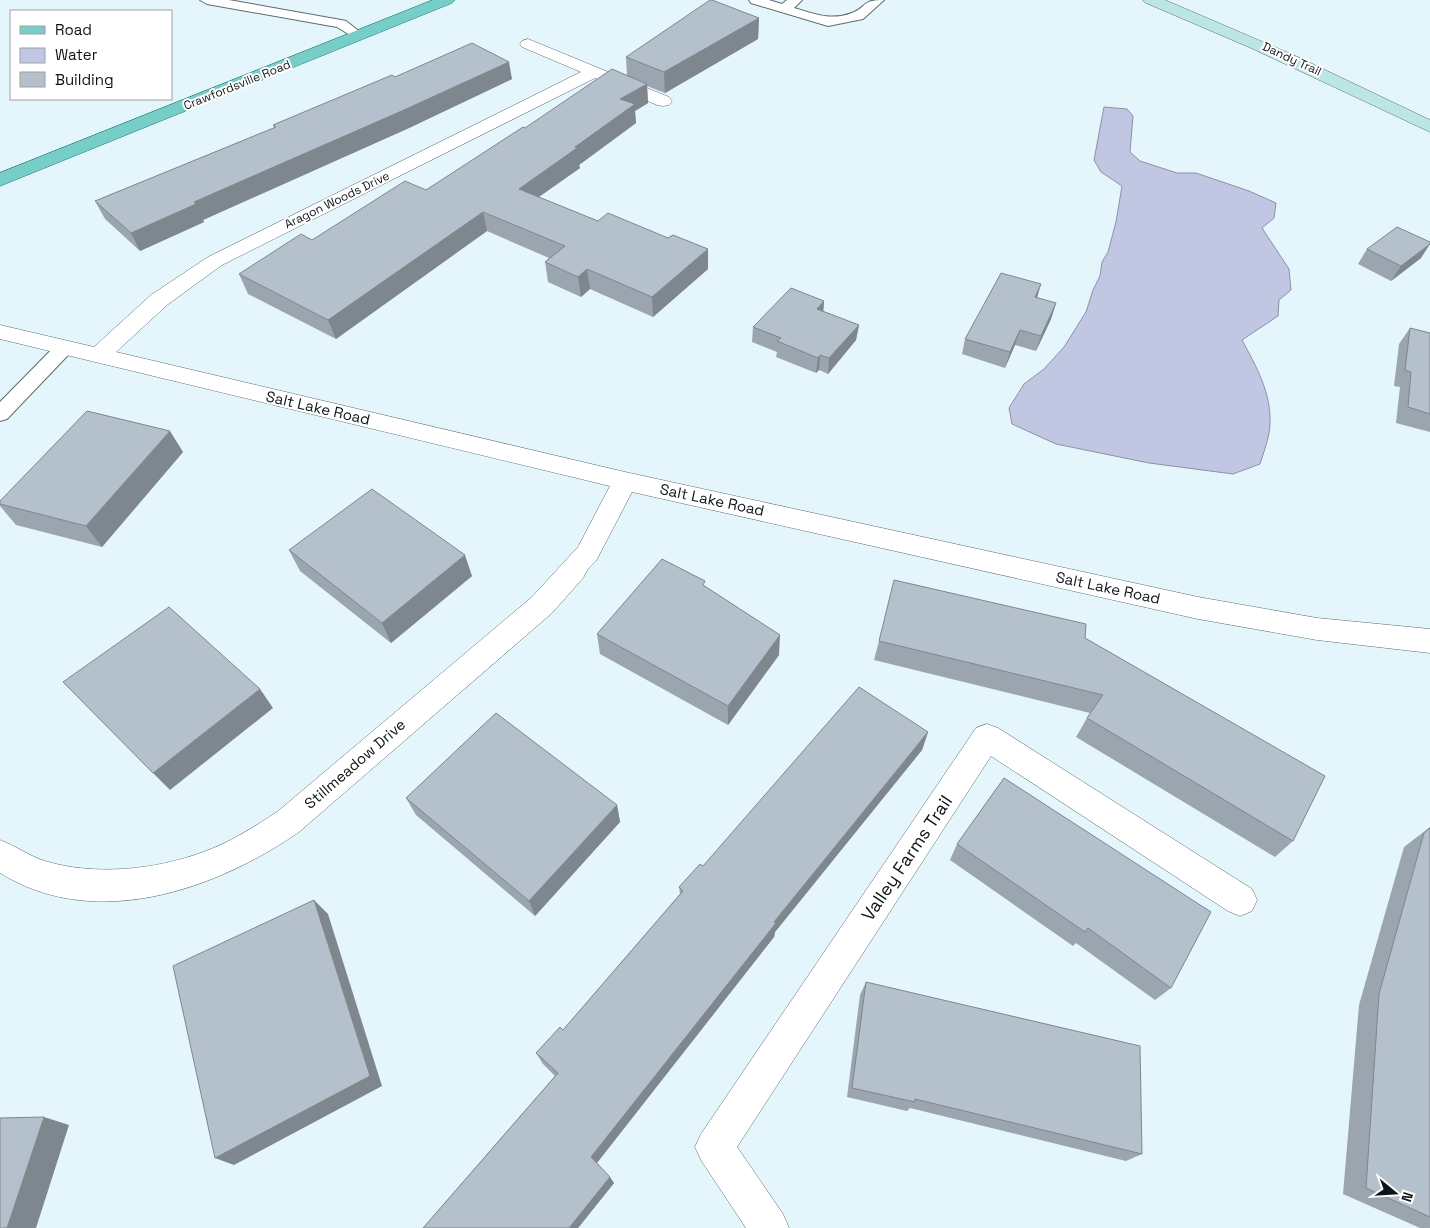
<svg xmlns="http://www.w3.org/2000/svg" width="1430" height="1228" viewBox="0 0 1430 1228" font-family="'Space Grotesk',sans-serif">
	<style>
		.water { fill: #c1c6e3; stroke: #8b91a6 }
		.lines { fill: none; stroke-linecap: round; stroke-linejoin: round }
		.lane-casing { stroke: #5c6c71; stroke-width: 2 }
		.street-casing { stroke: #5c6c71; stroke-width: 1 }
		.secondary-casing { stroke: #5c6c71; stroke-width: 1 }
		.primary-casing { stroke: #187772; stroke-width: 1 }
		.lane { fill: #fff; fill-rule: evenodd }
		.street { fill: #fff; fill-rule: evenodd }
		.secondary { fill: #bbe6e4; fill-rule: evenodd }
		.primary { fill: #77cdc8; fill-rule: evenodd }
		.wall { fill: #9ba5af }
		.shaded-wall { fill: #7e868e }
		.building { fill: #b4c0cb; stroke: #7e868e }
		.labels { text-anchor: middle; stroke-width: 4; stroke-linejoin: round; paint-order: stroke }
		.far-street-label { font-size: 12px; fill: #0e1416; stroke: #fff }
		.street-label { font-size: 15px; fill: #0e1416; stroke: #fff }
		.near-street-label { font-size: 18px; fill: #0e1416; stroke: #fff }
	</style>
	<rect width="100%" height="100%" fill="#e4f6fc"/>
	<path class="water" d="M1104 107 1127 109 1133 116 1130 152 1140 161 1177 173H1196L1249 191 1276 203 1274 218 1262 228 1289 269 1291 290 1279 300 1278 316 1242 340C1256 366 1271 392 1270 423 1270 436 1264 451 1260 464L1233 474 1149 463 1056 444 1012 424 1009 408 1024 384 1044 369 1064 347 1086 312 1093 290 1100 276 1102 262 1108 252 1116 222 1122 186 1101 172 1094 160Z"/>
	<g class="lines">
		<defs>
			<g id="lane">
				<polygon points="200,0 229,0 341,20 346,21 365,36 358,40 337,27 207,4"/>
				<path d="M749 0H769L782 4 787 0H802L794 8C815 14 831 21 852 13 868 7 860 0 884 0L863 19 828 26 751 3Z"/>
				<polygon points="64,342 71,344 74,348 71,352 7,419 0,421 0,402 57,344"/>
			</g>
			<g id="street">
				<path d="M528 39 669 97 672 101 669 105 663 106 657 105 595 78 222 265 167 305 116 352 625 472 1198 597 1317 618 1430 629V653L1317 640 1198 619 632 492 596 561 588 569 583 578 552 613 299 832C215 890 95 932 0 873V840C16 846 29 856 45 861 93 876 156 870 203 852 229 843 254 827 277 812L532 597 578 547 610 486 0 339V325L94 347 151 295 208 257 581 72 522 47 520 44 522 41Z"/>
				<polygon points="987,724 998,728 1252,889 1257,900 1252,911 1240,916 1228,911 991,756 737,1147 783,1214 789,1228 746,1228 701,1160 695,1147 701,1134 976,728"/>
			</g>
			<polygon id="secondary" points="1143,0 1165,0 1298,57 1430,120 1430,132 1251,48 1146,3"/>
			<polygon id="primary" points="433,0 455,0 452,3 0,186 0,173"/>
		</defs>
		<use href="#lane" class="lane-casing"/>
		<use href="#street" class="street-casing"/>
		<use href="#secondary" class="secondary-casing"/>
		<use href="#primary" class="primary-casing"/>
		<use href="#lane" class="lane"/>
		<use href="#street" class="street"/>
		<use href="#secondary" class="secondary"/>
		<use href="#primary" class="primary"/>
	</g>
	<g class="wall">
		<polygon points="759,18 758,39 665,93 647,86 648,103 635,111 636,123 579,165 580,168 538,197 598,221 668,238 708,249 708,269 653,317 590,289 581,297 548,282 545,262 549,258 487,231 336,339 248,294 239,274 312,240 426,190 525,128 627,76 626,57"/>
		<polygon points="395,77 512,79 409,128 203,220 204,222 140,251 105,219 95,201 274,128 273,125"/>
		<polygon points="1367,249 1421,258 1391,281 1358,264"/>
		<polygon points="1041,284 1037,298 1056,303 1051,319 1036,351 1015,345 1005,368 962,354 965,339"/>
		<polygon points="824,301 823,311 859,325 856,340 828,374 819,370 816,373 776,357 777,352 752,342 753,327"/>
		<polygon points="1410,328 1430,333 1430,432 1396,423 1400,387 1394,386 1399,344"/>
		<polygon points="183,452 102,547 16,525 0,506 0,501"/>
		<polygon points="289,550 472,576 391,643 300,571"/>
		<polygon points="705,586 779,655 728,725 600,654 597,634"/>
		<polygon points="1085,638 1293,841 1275,857 1076,737 1090,713 874,660 879,641"/>
		<polygon points="928,732 922,750 775,932 774,937 597,1163 614,1183 578,1228 423,1228 555,1076 543,1064 536,1053 563,1030 680,894 679,887 703,866"/>
		<polygon points="1004,778 1171,988 1155,1000 1076,943 1073,946 950,860 957,844"/>
		<polygon points="406,798 617,805 620,822 535,916 416,815"/>
		<polygon points="1430,827 1430,1228 1420,1228 1343,1194 1359,1005 1404,847"/>
		<polygon points="866,982 1142,1154 1126,1161 910,1108 907,1111 847,1097 860,995"/>
	</g>
	<g class="shaded-wall">
		<polygon points="759,18 758,39 665,93 664,72"/>
		<polygon points="509,62 512,79 409,128 203,220 204,222 140,251 131,233 194,202"/>
		<polygon points="647,84 648,103 635,111 636,123 579,165 580,168 522,209 519,189 575,147 620,99"/>
		<polygon points="483,212 487,231 336,339 328,320"/>
		<polygon points="1430,244 1421,258 1391,281 1401,266"/>
		<polygon points="708,249 708,269 653,317 652,297"/>
		<polygon points="587,269 590,289 581,297 578,277"/>
		<polygon points="1041,284 1036,300 1035,297"/>
		<polygon points="824,301 823,316 817,309"/>
		<polygon points="1056,303 1051,319 1036,351 1041,336"/>
		<polygon points="859,325 856,340 828,374 829,358"/>
		<polygon points="1020,330 1015,345 1005,368 1010,352"/>
		<polygon points="820,355 819,370 816,373 818,358"/>
		<polygon points="170,431 183,452 102,547 86,526"/>
		<polygon points="465,555 472,576 391,643 382,623"/>
		<polygon points="780,635 779,655 728,725 728,706"/>
		<polygon points="260,689 273,708 170,790 153,773"/>
		<polygon points="928,732 922,750 775,932 774,937 596,1164 591,1157 774,922"/>
		<polygon points="617,805 620,822 535,916 529,901"/>
		<polygon points="314,900 328,914 382,1086 234,1165 215,1158"/>
		<polygon points="44,1117 69,1125 36,1228 7,1228"/>
		<polygon points="610,1177 614,1183 578,1228 569,1228"/>
	</g>
	<g class="building">
		<polygon points="710,0 712,0 759,18 664,72 626,57"/>
		<polygon points="472,43 509,62 404,110 194,202 196,204 131,233 95,201 276,127 273,125 392,75 395,77"/>
		<polygon points="612,69 647,84 620,99 635,104 575,147 577,148 519,189 598,221 608,213 668,238 673,235 708,249 652,297 587,269 578,277 545,262 565,246 483,212 328,320 239,274 301,234 312,240 405,181 426,190 523,127 525,128"/>
		<polygon points="1397,227 1430,242 1430,244 1401,266 1367,249"/>
		<polygon points="1001,273 1041,284 1035,297 1056,303 1041,336 1020,330 1010,352 965,339"/>
		<polygon points="791,288 824,301 817,309 859,325 829,358 820,355 818,358 777,341 781,338 753,327"/>
		<polygon points="1410,328 1430,333 1430,414 1408,407 1411,372 1405,370"/>
		<polygon points="87,411 170,431 86,526 0,504 0,501"/>
		<polygon points="372,489 465,555 382,623 289,550"/>
		<polygon points="662,559 705,581 703,585 780,635 728,706 597,634"/>
		<polygon points="894,580 1086,624 1085,638 1325,776 1293,841 1087,718 1103,695 879,641"/>
		<polygon points="169,607 260,689 153,773 63,682"/>
		<polygon points="859,687 928,732 774,922 776,923 591,1157 610,1177 569,1228 423,1228 558,1073 536,1053 560,1027 563,1030 683,891 679,887 700,864 703,866"/>
		<polygon points="496,713 617,805 529,901 406,798"/>
		<polygon points="1004,778 1211,912 1171,988 1088,928 1085,932 957,844"/>
		<polygon points="1430,828 1430,1217 1366,1188 1379,994 1424,833"/>
		<polygon points="314,900 370,1076 215,1158 173,966"/>
		<polygon points="866,982 1140,1046 1142,1154 915,1099 915,1102 852,1088"/>
		<polygon points="44,1117 7,1228 0,1228 0,1118"/>
	</g>
	<g class="labels">
		<g class="far-street-label">
			<text transform="translate(1292 59) rotate(25)" y="4">Dandy Trail</text>
			<text transform="translate(237 85) rotate(-22)" y="4">Crawfordsville Road</text>
			<text transform="translate(337 200) rotate(-26)" y="4">Aragon Woods Drive</text>
		</g>
		<g class="street-label">
			<text transform="translate(318 408) rotate(13)" y="5">Salt Lake Road</text>
			<text transform="translate(712 500) rotate(12)" y="5">Salt Lake Road</text>
			<text transform="translate(1108 588) rotate(12)" y="5">Salt Lake Road</text>
			<text transform="translate(355 764) rotate(-41)" y="5">Stillmeadow Drive</text>
		</g>
		<g class="near-street-label">
			<text transform="translate(907 858) rotate(-56)" y="6">Valley Farms Trail</text>
		</g>
	</g>
	<rect x="10" y="10" width="162" height="90" fill="#ffffff" stroke="#9fa1a2"/>
	<rect x="20" y="26" width="25" height="8" fill="#77cdc8" stroke="#9fa1a2"/>
	<text x="55" y="35" font-size="15" fill="#0e1416">Road</text>
	<rect x="20" y="48" width="25" height="15" fill="#c1c6e3" stroke="#9fa1a2"/>
	<text x="55" y="60" font-size="15" fill="#0e1416">Water</text>
	<rect x="20" y="72" width="25" height="15" fill="#b4c0cb" stroke="#9fa1a2"/>
	<text x="55" y="85" font-size="15" fill="#0e1416">Building</text>
	<g transform="translate(1395 1193) rotate(108)" stroke="#ffffff" stroke-width="4" paint-order="stroke">
	<path d="M0-4L9 19L0 12L-9 19Z" fill="#0e1416"/>
	<text y="-8" font-size="14" font-weight="bold" text-anchor="middle" fill="#0e1416">N</text>
	</g>
</svg>
